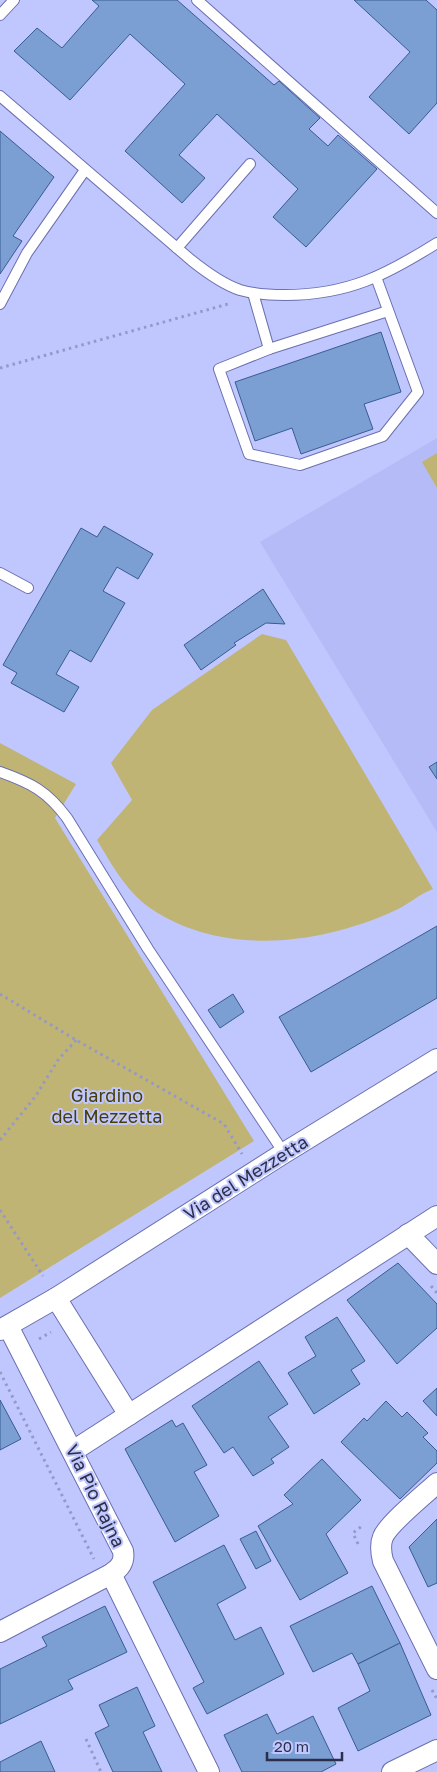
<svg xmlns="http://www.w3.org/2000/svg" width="437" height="1772" viewBox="0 0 437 1772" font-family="'Golos Text',sans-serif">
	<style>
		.built { fill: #b4bbf7 }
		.green { fill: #c0b474 }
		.building { fill: #7b9ed3; stroke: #395c92 }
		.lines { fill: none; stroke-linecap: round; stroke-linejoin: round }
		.service-casing { stroke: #6b70af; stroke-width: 12 }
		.minor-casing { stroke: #6b70af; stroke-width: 22 }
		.path { stroke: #9499c8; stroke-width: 3; stroke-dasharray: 2.5 4; stroke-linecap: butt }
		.service { stroke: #fff; stroke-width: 10 }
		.minor { stroke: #fff; stroke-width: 20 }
		.labels { text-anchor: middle; stroke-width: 4; stroke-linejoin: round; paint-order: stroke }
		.park-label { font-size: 18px; fill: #463d06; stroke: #c0c7fe }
		.street-label { font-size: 18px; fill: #2c2f4a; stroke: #c0c7fe }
	</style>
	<rect width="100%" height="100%" fill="#c0c7fe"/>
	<polygon class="built" points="437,438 437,832 260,542"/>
	<g class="green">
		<polygon points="437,453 437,488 422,462"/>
		<path d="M262 634 286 640 433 889C419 894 408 905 394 911 319 945 222 957 150 908 126 891 112 865 97 840L132 800 111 763 152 710Z"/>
		<polygon points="0,743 76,784 55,818 254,1141 0,1298"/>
	</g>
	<g class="building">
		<polygon points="92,0 177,0 274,85 279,81 320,118 309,129 328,146 338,135 377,169 306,247 273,217 298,189 217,114 179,155 205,178 182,203 125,151 185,84 130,34 70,100 14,51 37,28 62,48 99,6"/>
		<polygon points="354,0 426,0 437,10 437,103 409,134 369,97 410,52"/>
		<polygon points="0,131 54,177 13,236 22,241 0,274"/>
		<polygon points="381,332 401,392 364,404 373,429 301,454 292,428 255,441 235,382"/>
		<polygon points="104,526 153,554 138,579 117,567 103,591 125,603 91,662 70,650 56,674 79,687 64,712 11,683 17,673 3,665 81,528 97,537"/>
		<polygon points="263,589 285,624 266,623 234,643 236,645 201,670 184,645"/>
		<polygon points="437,762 437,779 429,767"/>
		<polygon points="437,926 437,998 311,1072 279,1017"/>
		<polygon points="233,994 244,1012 220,1028 208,1010"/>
		<polygon points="398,1263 437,1304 437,1328 397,1364 347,1300"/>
		<polygon points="337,1317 365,1361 351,1370 360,1384 314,1414 288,1373 316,1356 305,1337"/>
		<polygon points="259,1361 288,1404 268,1417 289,1447 271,1459 274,1463 253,1476 233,1447 224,1453 192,1406"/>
		<polygon points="437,1388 437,1416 423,1401"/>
		<polygon points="0,1400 21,1439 0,1450"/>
		<polygon points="386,1401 402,1417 407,1412 428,1433 423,1437 437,1451 437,1463 400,1499 341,1442 364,1418 367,1421"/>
		<polygon points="172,1420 176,1427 183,1423 207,1465 194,1472 219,1516 175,1542 125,1449"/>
		<polygon points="322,1459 361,1500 326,1534 348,1573 300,1600 258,1526 293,1504 284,1495"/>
		<polygon points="437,1519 437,1583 428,1587 409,1547"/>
		<polygon points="256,1531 271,1561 256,1569 240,1539"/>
		<polygon points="224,1545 246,1588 217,1604 235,1640 261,1627 284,1674 207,1714 193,1688 204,1682 153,1582"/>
		<polygon points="372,1586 400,1643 358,1664 352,1653 313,1672 290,1626"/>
		<polygon points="105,1606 127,1652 68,1680 73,1689 0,1724 0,1669 47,1646 42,1637"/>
		<polygon points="400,1643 431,1715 358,1751 338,1708 370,1691 358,1664"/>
		<polygon points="137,1687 155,1726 143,1732 162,1772 113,1772 95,1733 109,1726 99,1705"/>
		<polygon points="267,1714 277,1734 313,1716 336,1764 321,1772 242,1772 224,1735"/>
		<polygon points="41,1741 55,1772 0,1772 0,1762"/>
	</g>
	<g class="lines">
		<defs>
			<g id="service">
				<polyline points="197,0 437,213"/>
				<polyline points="0,15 14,0"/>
				<path d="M0 96 191 260C206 272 222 284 240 290 254 294 271 295 285 295 348 295 386 275 437 243"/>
				<polyline points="177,248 250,164"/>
				<polyline points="253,293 269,349 219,369 249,454 300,465 383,436 418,392 376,277"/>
				<polyline points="0,304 27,253 85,170"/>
				<polyline points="269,349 388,311"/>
				<polyline points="0,573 28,588"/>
				<path d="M0 772C31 783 47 791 67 818L148 949 284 1153"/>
			</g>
			<g id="minor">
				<polyline points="408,1234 437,1264"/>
				<polyline points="56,1298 129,1415"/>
				<polyline points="0,1330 56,1298 284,1153 437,1059"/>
				<polyline points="73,1451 437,1216"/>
				<path d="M437 1483C425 1494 388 1524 383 1537 380 1544 381 1553 383 1561L437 1669"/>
				<polyline points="111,1574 209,1772"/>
				<path d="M0 1632 111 1574C120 1568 125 1562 123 1551L8 1326"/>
				<polyline points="392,1772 437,1750"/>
			</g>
		</defs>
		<use href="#service" class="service-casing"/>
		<use href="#minor" class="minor-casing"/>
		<g class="path">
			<polyline points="0,368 228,304"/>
			<polyline points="0,994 76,1040 224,1124 242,1154"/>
			<polyline points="0,1140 35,1097 58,1060 76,1040"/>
			<polyline points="0,1210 43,1276"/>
			<polyline points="431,1286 437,1293"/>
			<polyline points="39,1339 51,1332"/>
			<polyline points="0,1372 94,1559"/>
			<polyline points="358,1544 353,1533 362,1526"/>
			<polyline points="432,1690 437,1699"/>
			<polyline points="86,1739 101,1772"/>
		</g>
		<use href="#service" class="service"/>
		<use href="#minor" class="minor"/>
	</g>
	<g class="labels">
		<g class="park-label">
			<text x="107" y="1102">Giardino<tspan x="107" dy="21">del Mezzetta</tspan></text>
		</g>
		<g class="street-label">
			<text transform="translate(246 1178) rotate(-32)" y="6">Via del Mezzetta</text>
			<text transform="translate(95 1496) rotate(64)" y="6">Via Pio Rajna</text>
		</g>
	</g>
	<path d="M267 1752v8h75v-8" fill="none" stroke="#2c2f4a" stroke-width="2.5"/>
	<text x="274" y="1752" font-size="15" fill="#2c2f4a" stroke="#c0c7fe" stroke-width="4" paint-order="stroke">20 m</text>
</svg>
